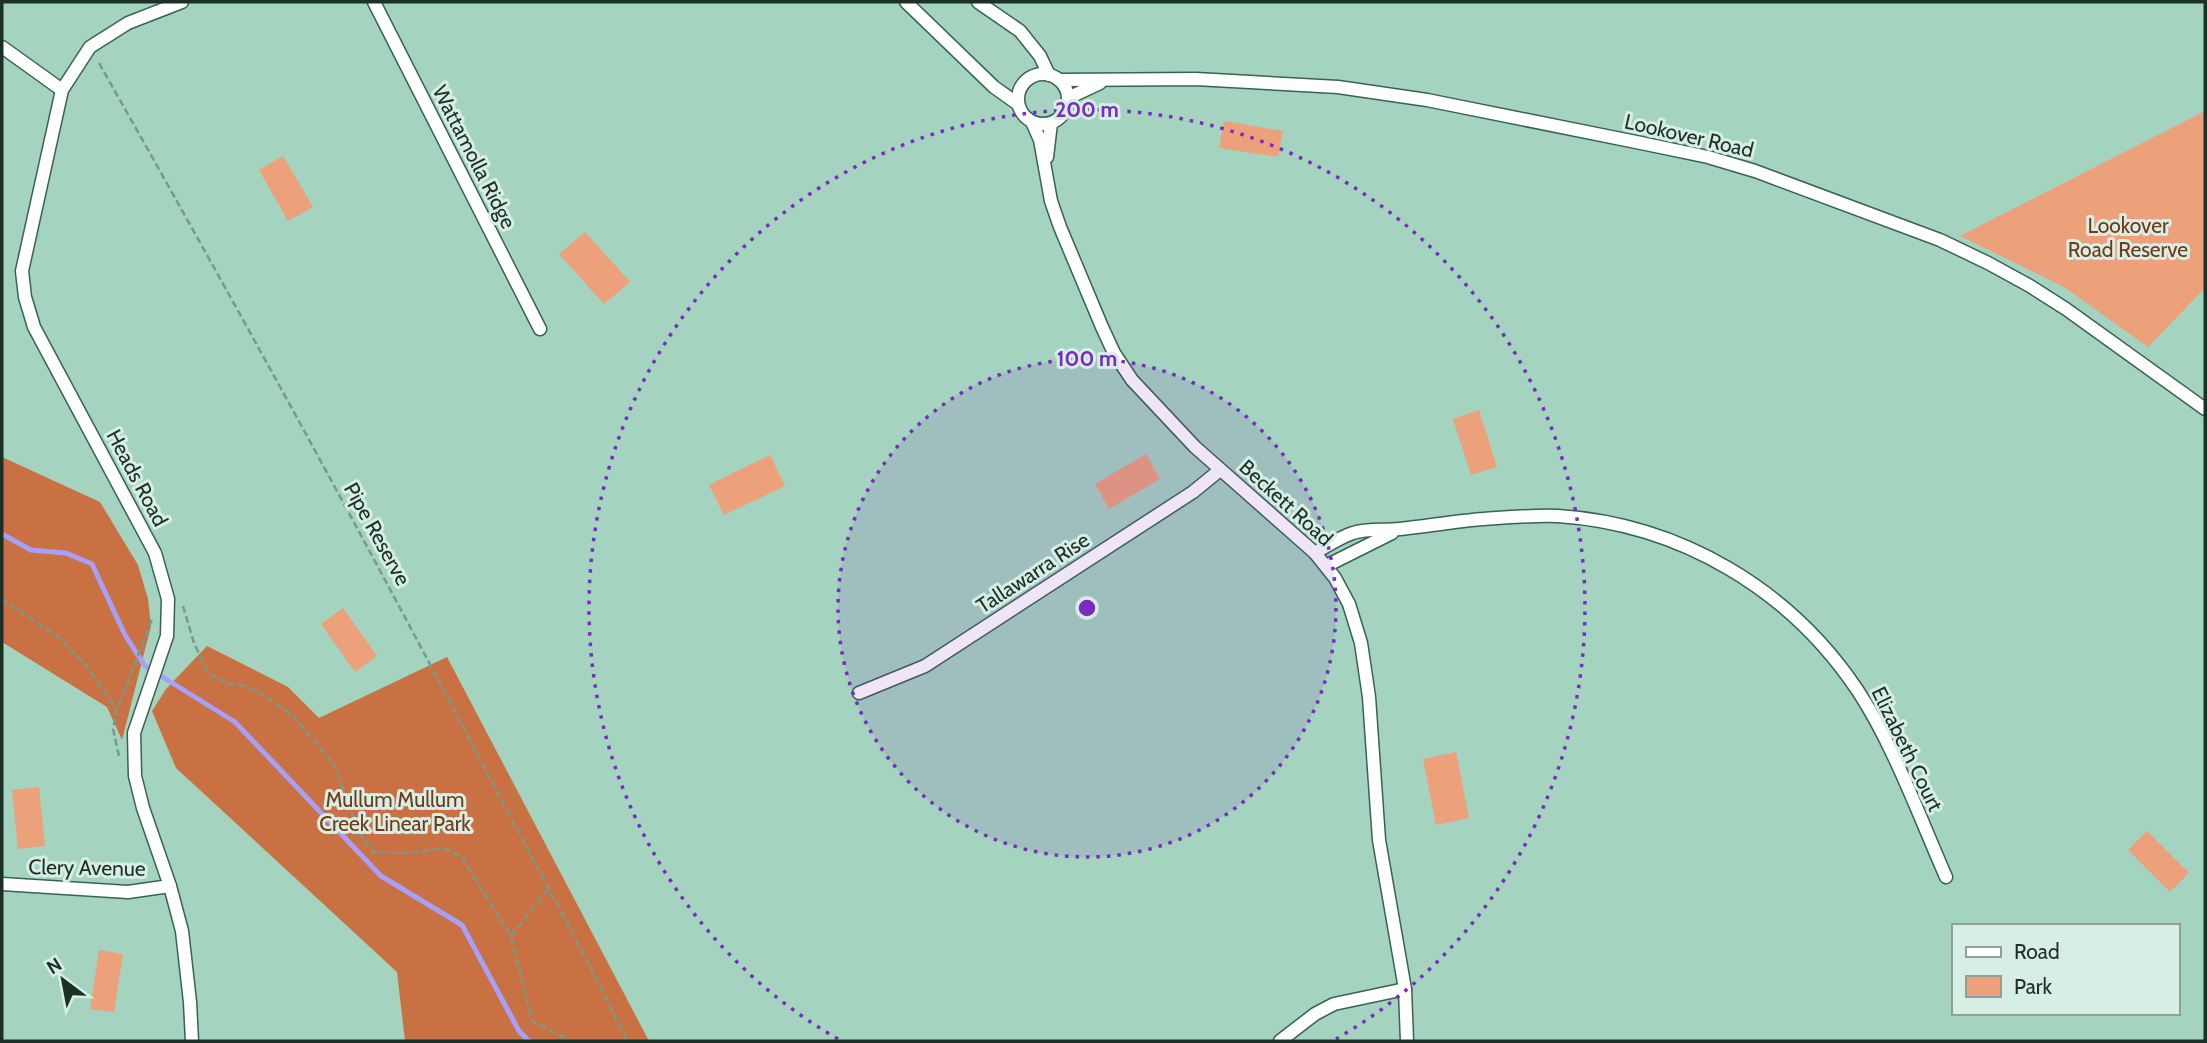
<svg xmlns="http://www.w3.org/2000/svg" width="2207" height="1043" viewBox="0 0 2207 1043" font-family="Cabin,sans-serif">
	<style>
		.green { fill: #eca17b }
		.forest { fill: #c97142 }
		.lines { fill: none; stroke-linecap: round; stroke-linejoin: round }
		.stream { stroke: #a79ff8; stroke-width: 5 }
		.street-casing { stroke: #376352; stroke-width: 15 }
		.path { stroke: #769b8c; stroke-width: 2.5; stroke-dasharray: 7 3.5; stroke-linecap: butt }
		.street { stroke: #fff; stroke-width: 12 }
		.ring { fill: none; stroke: #7b2cbf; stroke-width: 3.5; stroke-dasharray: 3.5 7 }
		.labels { text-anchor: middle; stroke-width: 6; stroke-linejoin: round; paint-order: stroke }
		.street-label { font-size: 21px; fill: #1d3028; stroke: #d6eee3 }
		.park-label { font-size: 21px; fill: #743918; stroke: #d6eee3 }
		.centre { fill: #7b2cbf; stroke: #d6eee3; stroke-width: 3.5 }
		.ring-label { font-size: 21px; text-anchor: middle; font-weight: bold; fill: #7b2cbf; stroke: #d6eee3; stroke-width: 6; stroke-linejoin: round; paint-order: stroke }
	</style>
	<rect width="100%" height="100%" fill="#a4d3bf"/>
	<g class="green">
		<polygon points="2205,111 2205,288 2148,347 2064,287 1960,236"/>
		<polygon points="1224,121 1283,131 1278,157 1219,148"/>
		<polygon points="283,156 313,207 288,221 259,170"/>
		<polygon points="585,232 630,282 604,304 559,254"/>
		<polygon points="1479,410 1497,467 1471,475 1453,419"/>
		<polygon points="1146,454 1160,479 1109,509 1095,484"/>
		<polygon points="770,455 785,486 724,515 709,485"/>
		<polygon points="343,608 377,656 355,672 321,624"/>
		<polygon points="1456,752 1469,818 1436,825 1423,759"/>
		<polygon points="39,787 45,846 18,849 12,790"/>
		<polygon points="2147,831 2189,873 2170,892 2128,850"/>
		<polygon points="99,950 123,954 114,1012 90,1009"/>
	</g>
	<g class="forest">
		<polygon points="2,457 100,502 138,565 148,599 151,626 122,740 107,707 2,642"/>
		<polygon points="207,646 288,687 319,718 447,657 649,1041 405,1041 397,972 176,768 152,711 166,689"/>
	</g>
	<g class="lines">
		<polyline class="stream" points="2,534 31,550 66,553 92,564 125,635 145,666 235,722 381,876 462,925 519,1031 529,1041"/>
		<defs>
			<g id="street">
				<polyline points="182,2 128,23 90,47 62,90 22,271 25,297 34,327 155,553 168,599 167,636 134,733 135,776 143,808 170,886 182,931 190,1002 192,1041"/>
				<polyline points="374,2 540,329"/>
				<polyline points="906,2 994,87 1018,104"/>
				<polyline points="978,2 1020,31 1040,56 1049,75"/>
				<polyline points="2,47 62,90"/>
				<circle cx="1043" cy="99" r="25"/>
				<polyline points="1059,80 1196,79 1338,87 1427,100 1641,143 1708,157 1755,171 1940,240 1988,263 2030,286 2066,309 2205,409"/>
				<polyline points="1068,98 1100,83"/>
				<polyline points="1032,122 1040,140 1051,201 1060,227 1102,327 1114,353 1132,380 1195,447 1315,553 1335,578 1349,604 1361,643 1369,697 1379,840 1405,989 1407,1041"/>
				<polyline points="1047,157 1051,123"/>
				<path d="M1315 553C1327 546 1340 537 1353 533 1368 528 1384 531 1400 529 1428 526 1456 521 1484 519 1509 517 1533 515 1558 516 1680 524 1790 589 1858 691 1893 744 1920 818 1946 877"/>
				<polyline points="1326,566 1392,533"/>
				<polyline points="859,693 925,666 1193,492 1220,470"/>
				<polyline points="2,884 128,892 170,886"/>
				<polyline points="1280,1041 1315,1014 1334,1004 1405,989"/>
			</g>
		</defs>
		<use href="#street" class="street-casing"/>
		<g class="path">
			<path d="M99 63C231 296 361 531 485 769 532 859 583 949 627 1041"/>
			<polyline points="2,600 56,635 85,664 117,710"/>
			<polyline points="183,606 194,643 208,673 229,684 242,685 262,694 293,716 335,766 358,831 373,852 412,853 443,848 461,856 511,936 532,1021 571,1041"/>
			<polyline points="119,756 113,729 117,710 152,619"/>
			<polyline points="511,936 548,889"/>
		</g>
		<use href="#street" class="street"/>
	</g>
	<circle cx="1087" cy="608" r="249" fill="#7b2cbf" fill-opacity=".12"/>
	<g class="ring">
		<circle cx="1087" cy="608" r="249"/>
		<path d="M838 1039A498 498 0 1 1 1336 1039"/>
	</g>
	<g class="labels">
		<g class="street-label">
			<text transform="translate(1689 136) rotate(13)" y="7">Lookover Road</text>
			<text transform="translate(474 157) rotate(63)" y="7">Wattamolla Ridge</text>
			<text transform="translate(137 478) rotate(62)" y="7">Heads Road</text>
			<text transform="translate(1286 503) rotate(42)" y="7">Beckett Road</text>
			<text transform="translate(377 534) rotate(61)" y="7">Pipe Reserve</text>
			<text transform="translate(1033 573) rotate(-33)" y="7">Tallawarra Rise</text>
			<text transform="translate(1907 749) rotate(64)" y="7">Elizabeth Court</text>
			<text transform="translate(87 868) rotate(1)" y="7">Clery Avenue</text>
		</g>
		<g class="park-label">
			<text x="2128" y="233">Lookover<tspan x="2128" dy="24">Road Reserve</tspan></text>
			<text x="395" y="807">Mullum Mullum<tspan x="395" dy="24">Creek Linear Park</tspan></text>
		</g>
	</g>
	<circle cx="1087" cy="608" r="10" class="centre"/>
	<g class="ring-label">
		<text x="1087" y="117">200 m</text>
		<text x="1087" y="366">100 m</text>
	</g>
	<rect width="2207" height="1043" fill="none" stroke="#1d3028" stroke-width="7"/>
	<rect x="1952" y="924" width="228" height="91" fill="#d6eee3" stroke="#8ca298" stroke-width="2"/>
	<rect x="1966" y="947" width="35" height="10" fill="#ffffff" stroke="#8ca298" stroke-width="2"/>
	<text x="2014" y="959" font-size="21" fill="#1d3028">Road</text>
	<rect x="1966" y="976" width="35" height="21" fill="#eca17b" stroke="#8ca298" stroke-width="2"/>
	<text x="2014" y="994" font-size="21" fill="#1d3028">Park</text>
	<g transform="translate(63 980) rotate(328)" stroke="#d6eee3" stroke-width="5" paint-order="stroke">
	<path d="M0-5L12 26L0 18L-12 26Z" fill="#1d3028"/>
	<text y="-10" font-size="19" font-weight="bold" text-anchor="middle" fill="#1d3028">N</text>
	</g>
</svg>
